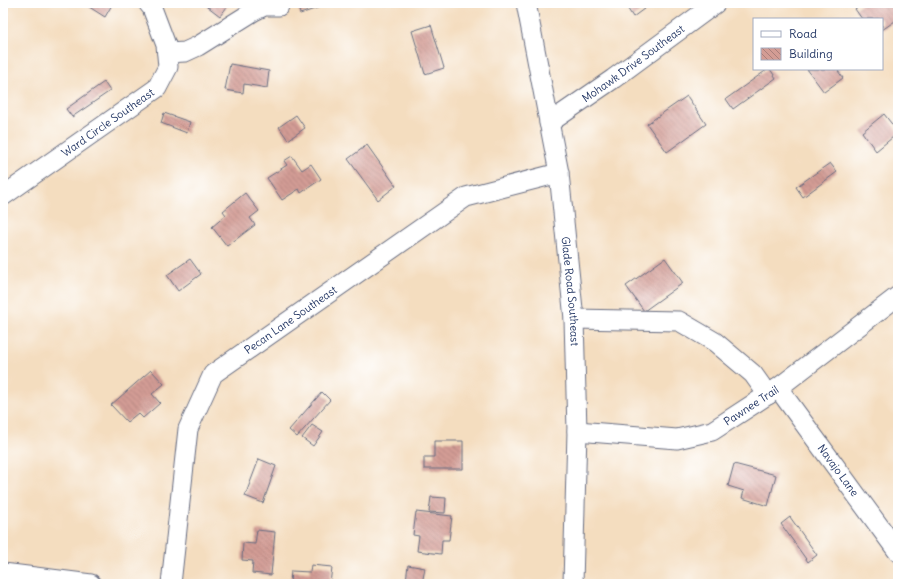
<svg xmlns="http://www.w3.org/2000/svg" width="901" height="587" viewBox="0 0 901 587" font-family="Delius,sans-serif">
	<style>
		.building { fill: url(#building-back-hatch) }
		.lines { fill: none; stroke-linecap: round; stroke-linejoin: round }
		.minor-casing { stroke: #676c80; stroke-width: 21 }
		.minor { stroke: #fff; stroke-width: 19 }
		.labels { text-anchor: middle; stroke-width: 3; stroke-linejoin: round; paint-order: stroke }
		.street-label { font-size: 11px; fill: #1b2f5e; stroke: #fff }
	</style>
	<defs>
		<pattern id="building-back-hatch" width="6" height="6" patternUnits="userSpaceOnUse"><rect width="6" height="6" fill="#d39c94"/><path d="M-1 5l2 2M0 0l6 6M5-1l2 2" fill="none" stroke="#aa807c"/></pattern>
	</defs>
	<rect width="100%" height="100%" fill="#fff"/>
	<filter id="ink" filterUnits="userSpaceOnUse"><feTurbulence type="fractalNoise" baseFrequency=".025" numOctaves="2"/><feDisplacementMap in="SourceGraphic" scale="8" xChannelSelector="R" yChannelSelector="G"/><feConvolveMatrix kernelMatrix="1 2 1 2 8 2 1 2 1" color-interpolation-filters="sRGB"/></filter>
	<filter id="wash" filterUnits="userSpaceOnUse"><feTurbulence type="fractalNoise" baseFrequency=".012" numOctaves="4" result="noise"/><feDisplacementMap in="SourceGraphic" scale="16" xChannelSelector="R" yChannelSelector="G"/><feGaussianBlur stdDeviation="0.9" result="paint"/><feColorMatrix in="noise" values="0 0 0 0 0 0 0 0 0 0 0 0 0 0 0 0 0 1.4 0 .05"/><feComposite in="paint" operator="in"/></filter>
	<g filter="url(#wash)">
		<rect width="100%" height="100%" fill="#f4ddbf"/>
		<g id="blocks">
			<g class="building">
				<polygon points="83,3 113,3 105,17"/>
				<polygon points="203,3 230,3 220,16"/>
				<polygon points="297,3 332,3 300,14"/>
				<polygon points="624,3 652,3 633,17"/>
				<polygon points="863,3 898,3 898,19 882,30 882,19 862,19 855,9"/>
				<polygon points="431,25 444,68 425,74 412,31"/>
				<polygon points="230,64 269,71 267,88 244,84 243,93 225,90"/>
				<polygon points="768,69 770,69 776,78 733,109 726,99"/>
				<polygon points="807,69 841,69 838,71 843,78 824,92"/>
				<polygon points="104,82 110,91 72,117 66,109"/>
				<polygon points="687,96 706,124 667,152 647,124"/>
				<polygon points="164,113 190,122 187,133 161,123"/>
				<polygon points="884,114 898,132 898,133 876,151 862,132"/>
				<polygon points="296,115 305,128 288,140 279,127"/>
				<polygon points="367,145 396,186 378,200 348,159"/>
				<polygon points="292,156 302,170 311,164 321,179 301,193 299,189 282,200 267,178 287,165 284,161"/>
				<polygon points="830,163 837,172 803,197 796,187"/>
				<polygon points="245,193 259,211 250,218 255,225 227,246 212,227 226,215 223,211"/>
				<polygon points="665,258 683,283 644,311 626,286"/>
				<polygon points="190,259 201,274 178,291 167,275"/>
				<polygon points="151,370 164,384 152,394 160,403 143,418 138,413 127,422 111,405"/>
				<polygon points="322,392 330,400 297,437 289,430"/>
				<polygon points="312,425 323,432 313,446 302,438"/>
				<polygon points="434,441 463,441 463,469 424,469 424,457 434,457"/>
				<polygon points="259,459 276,466 263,503 245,496"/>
				<polygon points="734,464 776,475 768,506 742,498 744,491 728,486"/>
				<polygon points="431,497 446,498 445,513 429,512"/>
				<polygon points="416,512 452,516 449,540 442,540 441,554 417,551 419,536 413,535"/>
				<polygon points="790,517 817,555 808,562 781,524"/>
				<polygon points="257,530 275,532 271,575 252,573 253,561 242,560 243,543 255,544"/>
				<polygon points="311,565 332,567 330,584 290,583 291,571 310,572"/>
				<polygon points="408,565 425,568 422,584 401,584 402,581 406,581"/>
			</g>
		</g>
	</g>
	<g filter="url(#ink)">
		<use href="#blocks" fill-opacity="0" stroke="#676c80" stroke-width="1"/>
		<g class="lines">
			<defs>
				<g id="minor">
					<path id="s1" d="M526 3 559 173 574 319 577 431 573 584"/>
					<polyline points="167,53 185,52 198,46 254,11 264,6 279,6"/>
					<path id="s2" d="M549 123 613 79 716 3"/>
					<path id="s3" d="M3 196 157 88 168 67 166 45 152 8 148 3"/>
					<polyline points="574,319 679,321 715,342 753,374 768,395"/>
					<path id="s4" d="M778 388 898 552"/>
					<path id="s5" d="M577 431 677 439 712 431 778 388 898 296"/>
					<polyline points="3,573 91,584"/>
					<path id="s6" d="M171 584 188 429 213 374 466 197 559 173"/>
				</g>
			</defs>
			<use href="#minor" class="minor-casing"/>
			<use href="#minor" class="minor"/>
		</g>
	</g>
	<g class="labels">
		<g class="street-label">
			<text dy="4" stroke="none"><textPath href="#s2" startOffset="103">Mohawk Drive Southeast</textPath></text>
			<text dy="4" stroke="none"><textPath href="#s3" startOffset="128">Ward Circle Southeast</textPath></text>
			<text dy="4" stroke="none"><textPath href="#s1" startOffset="292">Glade Road Southeast</textPath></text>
			<text dy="4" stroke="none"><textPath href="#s6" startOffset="311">Pecan Lane Southeast</textPath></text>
			<text dy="4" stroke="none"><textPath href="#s5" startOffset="183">Pawnee Trail</textPath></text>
			<text dy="4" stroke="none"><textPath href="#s4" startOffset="102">Navajo Lane</textPath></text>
		</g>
	</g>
	<rect width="901" height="587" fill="none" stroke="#fff" stroke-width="16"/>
	<rect x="753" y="18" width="130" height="52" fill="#ffffff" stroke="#a4acbf"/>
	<rect x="761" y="31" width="20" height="6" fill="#ffffff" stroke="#a4acbf"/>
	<text x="789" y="38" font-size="12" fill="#1b2f5e">Road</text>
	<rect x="761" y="48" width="20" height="12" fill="url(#building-back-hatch)" stroke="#a4acbf"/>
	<text x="789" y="58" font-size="12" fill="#1b2f5e">Building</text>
</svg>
